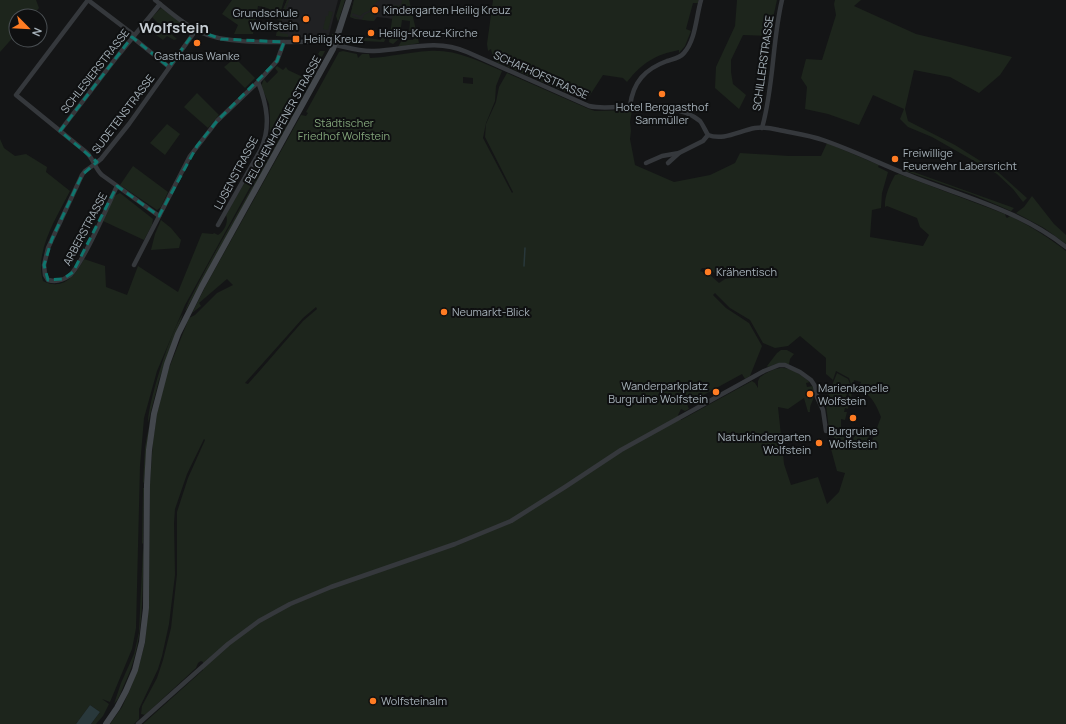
<svg xmlns="http://www.w3.org/2000/svg" width="1066" height="724" viewBox="0 0 1066 724" font-family="Manrope,sans-serif">
	<style>
		.built { fill: #202123 }
		.green { fill: #1d251c; fill-rule: evenodd }
		.water { fill: #29383b }
		.lines { fill: none; stroke-linecap: round; stroke-linejoin: round }
		.stream { stroke: #29383b; stroke-width: 1.5 }
		.street { stroke: #35383c; stroke-width: 4.5 }
		.secondary { stroke: #43474c; stroke-width: 6 }
		.marked { fill: none; stroke: #0f766e; stroke-width: 3; stroke-dasharray: 8 5; stroke-linejoin: round }
		.poi-dot { fill: #ff7c23; stroke: #0f1011; stroke-width: 1.5 }
		.labels { text-anchor: middle; stroke-width: 4; stroke-linejoin: round; paint-order: stroke }
		.poi-label { font-size: 11px; fill: #a5b0b8; stroke: #0f1011; text-anchor: start }
		.street-label { font-size: 11px; fill: #a5b0b8; stroke: #0f1011 }
		.park-label { font-size: 11px; fill: #82a57a; stroke: #0f1011 }
		.district-label { font-size: 15px; font-weight: bold; fill: #c6cdd3; stroke: #0f1011 }
	</style>
	<rect width="100%" height="100%" fill="#141516"/>
	<g class="built">
		<polygon points="287,0 338,0 328,39 276,36 280,17"/>
		<polygon points="354,0 409,0 411,8 394,19 377,17 374,21 355,19 350,17"/>
	</g>
	<g class="green">
		<polygon points="0,0 36,0 39,8 32,16 16,16 16,34 0,52"/>
		<path d="M232 0H284L278 21C276 10 267 7 258 6L253 34H234L238 25 222 14Z"/>
		<polygon points="287,0 289,0 280,24 287,26 286,29 281,29 280,33 288,34 288,37 276,36 280,17"/>
		<polygon points="341,0 345,0 334,35 332,38 332,34 334,34 338,22 336,16"/>
		<path d="M354 0H380C375 2 374 7 370 10 365 13 363 12 361 16L352 13V16L359 18 358 19 350 17Z"/>
		<polygon points="402,0 409,0 419,43 398,47 402,40 413,40 414,35 409,35 410,21 402,20 400,34 403,34 403,35 393,44 389,42 394,5 401,6"/>
		<path d="M493 0H699L698 3H693L686 29 691 31 685 46 679 53V50C655 55 643 62 627 82L623 78 603 75 590 95 584 100 494 61 491 49 488 51 487 44Z"/>
		<polygon points="737,0 777,0 769,36 743,35 731,60 731,72 733,84 746,95 739,109 715,88 716,67 735,26"/>
		<polygon points="835,0 861,0 854,6 916,34 1012,57 1000,75 979,93 950,77 914,70 905,109 908,121 955,145 998,172 1027,198 1023,202 1013,189 997,174 932,137 908,127 900,119 904,109 873,95 859,125 828,114 805,109 807,87 801,78 806,59 822,60 836,15 834,4"/>
		<polygon points="161,8 190,29 189,31 175,23 169,32 177,39 174,40 167,36 163,40 152,32 159,24 152,17"/>
		<polygon points="329,11 333,12 328,30 323,29 326,16 328,16"/>
		<polygon points="370,12 374,14 374,21 362,20 364,15"/>
		<polygon points="362,37 381,40 381,38 386,38 384,42 362,41"/>
		<path d="M320 51H325L323 55 185 305 157 371 144 418 140 466 136 628 132 649 110 702 102 699 109 704 103 716 96 724H91L100 712 90 705 76 724H0V139L4 148 15 156 26 154 47 167 46 172 70 191C57 217 34 251 43 281 63 291 75 276 84 259L105 266 106 287 127 295 138 266 178 292 202 233 213 234 214 233 218 235C224 232 229 222 226 215L266 145 270 131V117L269 104 261 86 264 79 267 83 278 72 275 68 277 66 283 70 286 67 288 70 305 78 306 73H312L321 57 318 54Z"/>
		<path d="M343 51 357 54 358 58 362 54H369L370 58C390 57 409 52 429 51 455 49 479 61 502 71L496 86 495 101 486 123 483 138 512 193 513 192 485 137 486 124 496 102 499 87 507 73 589 109 595 111 632 110 630 122 631 131 630 139 635 165 674 182 710 175 735 163 740 153 789 156H821L827 143 879 165 878 167 888 172 882 193 881 208 872 210 870 237 923 246 929 235 920 227 917 218 887 206 885 207C884 197 890 184 895 175L899 174 1005 214 1006 217 1007 218 1010 216C1030 226 1048 237 1066 251V724H143L203 670V662L201 661 198 663 196 668 145 715 141 714 142 706 157 678 163 660 171 628 177 574V512L188 478 205 440 204 439 187 474 175 509 174 523 175 575 169 624 162 656 158 669 139 709V719L134 724H110L122 707 131 687 139 665 145 643 149 601 150 482 153 441 157 414 167 373 189 318 195 315 217 293 233 285 227 279 199 303 201 306 192 313 205 287 301 115 306 116 308 113 306 112 339 52ZM463 77 473 78V84L463 83ZM702 268H707L718 275 731 273 733 275 731 278 725 279 719 283 710 275 700 271ZM715 293 730 308 750 320 763 343 775 348 788 346 800 336 826 358V374L833 380 836 371 849 378 851 384 848 398H851L854 380 861 382 860 385 861 390C872 396 876 405 881 417L872 441 868 440 866 451V445L869 436 862 431 861 436 865 438 855 435 853 439 833 434 836 447 831 449 837 471 845 473 839 492 827 504 818 477 791 485 784 464 778 407 788 409 804 398 808 412H810C809 401 817 401 813 386L807 387 806 383 810 382C791 367 782 362 760 377L758 381V388L755 383 752 381 681 420 678 415 681 409 685 411 689 409 687 404 742 374 745 379 750 376 762 346 749 323 726 308 713 295ZM316 307 317 309 303 321 248 384 245 383 303 318Z"/>
		<polygon points="235,58 255,78 245,88 224,67"/>
		<polygon points="324,59 186,310 185,311 189,301 208,265"/>
		<polygon points="197,93 219,115 208,128 184,107"/>
		<polygon points="167,124 180,134 165,155 150,143"/>
		<polygon points="907,158 908,170 1014,208 1011,211 974,195 903,170"/>
		<polygon points="133,166 168,192 161,207 157,210 120,185"/>
		<polygon points="120,193 153,219 152,225 144,240 103,221 114,196"/>
		<polygon points="1032,196 1054,224 1066,235 1066,244 1044,228 1016,213 1024,207"/>
		<polygon points="161,220 171,228 181,240 179,248 151,250 155,234"/>
		<path d="M183 314 159 380 148 423C148 403 171 329 183 314Z"/>
		<polygon points="781,350 787,350 794,354 790,359 789,364 779,363 768,367 767,366 777,353"/>
		<polygon points="837,373 848,379 850,384 843,407 847,398 850,400 848,409 845,408 844,412 847,412 845,420 841,419 841,432 829,429 826,405 829,393"/>
		<polygon points="149,426 144,482 143,483 145,447"/>
		<polygon points="143,488 144,488 143,544 142,543"/>
		<path d="M143 547C145 556 143 568 143 577 142 615 141 651 124 685 121 692 119 699 114 704L121 683 134 654 139 632Z"/>
	</g>
	<polygon class="water" points="90,705 100,712 91,724 76,724"/>
	<g class="lines">
		<polyline class="stream" points="524,266 525,248"/>
		<g class="street">
			<path d="M88 0 16 95 86 152C94 159 95 169 102 175L159 216"/>
			<polyline points="88,0 134,35"/>
			<path d="M155 0C169 11 184 25 200 32 229 46 284 41 317 42 336 43 355 52 374 51 407 50 434 38 467 52L589 106C602 109 615 107 628 106 648 105 684 107 700 121 703 125 705 130 708 135 723 141 739 131 755 128 763 127 771 128 779 130 793 133 809 135 823 140 855 151 885 166 916 178 968 198 1022 212 1066 247"/>
			<polyline points="132,37 169,67"/>
			<path d="M630 106C633 82 645 69 667 61 673 59 680 58 684 53 696 39 696 17 701 0"/>
			<path d="M762 128C774 86 772 42 782 0"/>
			<polyline points="60,131 116,58 160,4"/>
			<polyline points="646,163 662,156 679,153"/>
			<polyline points="668,163 679,153 703,141 708,135"/>
			<path d="M117 186C108 205 82 266 69 276 63 280 55 282 48 280L45 275 44 265 48 248 82 175 85 171 95 164 101 159 129 124 196 30"/>
			<path d="M218 225 261 149C271 126 267 105 258 82"/>
			<polyline points="134,265 190,156 217,121 258,82 277,61 284,42"/>
			<polyline points="138,724 228,644 259,621 290,604 331,587 455,544 511,521 565,487 621,450 764,371 779,365 785,365 800,372 811,380 815,386 817,397 823,410 826,431"/>
		</g>
		<polyline class="secondary" points="106,724 117,708 126,691 135,670 142,642 146,608 147,485 149,450 154,414 167,364 178,334 202,286 333,49 349,0"/>
	</g>
	<path class="marked" d="M196 30 221 39 284 42 277 61 217 121 197 146 159 216 117 186 73 272 63 279 48 280 44 265 52 239 82 175 97 162 60 131 132 37 169 67Z"/>
	<g class="poi-dot">
		<circle cx="375" cy="10" r="4"/>
		<circle cx="306" cy="19" r="4"/>
		<circle cx="371" cy="33" r="4"/>
		<rect x="292" y="35" width="8" height="8" rx="2"/>
		<circle cx="197" cy="43" r="4"/>
		<circle cx="662" cy="94" r="4"/>
		<circle cx="895" cy="159" r="4"/>
		<circle cx="708" cy="272" r="4"/>
		<circle cx="444" cy="312" r="4"/>
		<circle cx="716" cy="392" r="4"/>
		<circle cx="810" cy="394" r="4"/>
		<circle cx="853" cy="418" r="4"/>
		<circle cx="819" cy="443" r="4"/>
		<circle cx="373" cy="701" r="4"/>
	</g>
	<g class="labels">
		<g class="poi-label">
			<text x="383" y="14">Kindergarten Heilig Kreuz</text>
			<text x="298" y="17" text-anchor="end">Grundschule<tspan x="298" dy="13">Wolfstein</tspan></text>
			<text x="379" y="37">Heilig-Kreuz-Kirche</text>
			<text x="304" y="43">Heilig Kreuz</text>
			<text x="197" y="60" text-anchor="middle">Gasthaus Wanke</text>
			<text x="662" y="111" text-anchor="middle">Hotel Berggasthof<tspan x="662" dy="13">Sammüller</tspan></text>
			<text x="903" y="157">Freiwillige<tspan x="903" dy="13">Feuerwehr Labersricht</tspan></text>
			<text x="716" y="276">Krähentisch</text>
			<text x="452" y="316">Neumarkt-Blick</text>
			<text x="708" y="390" text-anchor="end">Wanderparkplatz<tspan x="708" dy="13">Burgruine Wolfstein</tspan></text>
			<text x="818" y="392">Marienkapelle<tspan x="818" dy="13">Wolfstein</tspan></text>
			<text x="853" y="435" text-anchor="middle">Burgruine<tspan x="853" dy="13">Wolfstein</tspan></text>
			<text x="811" y="441" text-anchor="end">Naturkindergarten<tspan x="811" dy="13">Wolfstein</tspan></text>
			<text x="381" y="705">Wolfsteinalm</text>
		</g>
		<g class="street-label">
			<text transform="translate(763 63) rotate(-82)" y="4">SCHILLERSTRASSE</text>
			<text transform="translate(95 71) rotate(-52)" y="4">SCHLESIERSTRASSE</text>
			<text transform="translate(541 75) rotate(24)" y="4">SCHAFHOFSTRASSE</text>
			<text transform="translate(123 114) rotate(-53)" y="4">SUDETENSTRASSE</text>
			<text transform="translate(283 120) rotate(-61)" y="4">PELCHENHOFENER STRASSE</text>
			<text transform="translate(236 173) rotate(-62)" y="4">LUSENSTRASSE</text>
			<text transform="translate(85 229) rotate(-62)" y="4">ARBERSTRASSE</text>
		</g>
		<g class="park-label">
			<text x="344" y="127">Städtischer<tspan x="344" dy="13">Friedhof Wolfstein</tspan></text>
		</g>
		<g class="district-label">
			<text x="174" y="33">Wolfstein</text>
		</g>
	</g>
	<g transform="translate(28 28) rotate(114)"><circle r="19" fill="#0f1011" stroke="#4b5054"/>
	<path d="M0-3L7 15L0 10L-7 15Z" fill="#ff7c23"/>
	<text y="-6" font-size="11" font-weight="bold" text-anchor="middle" fill="#a5b0b8">N</text>
	</g>
</svg>
